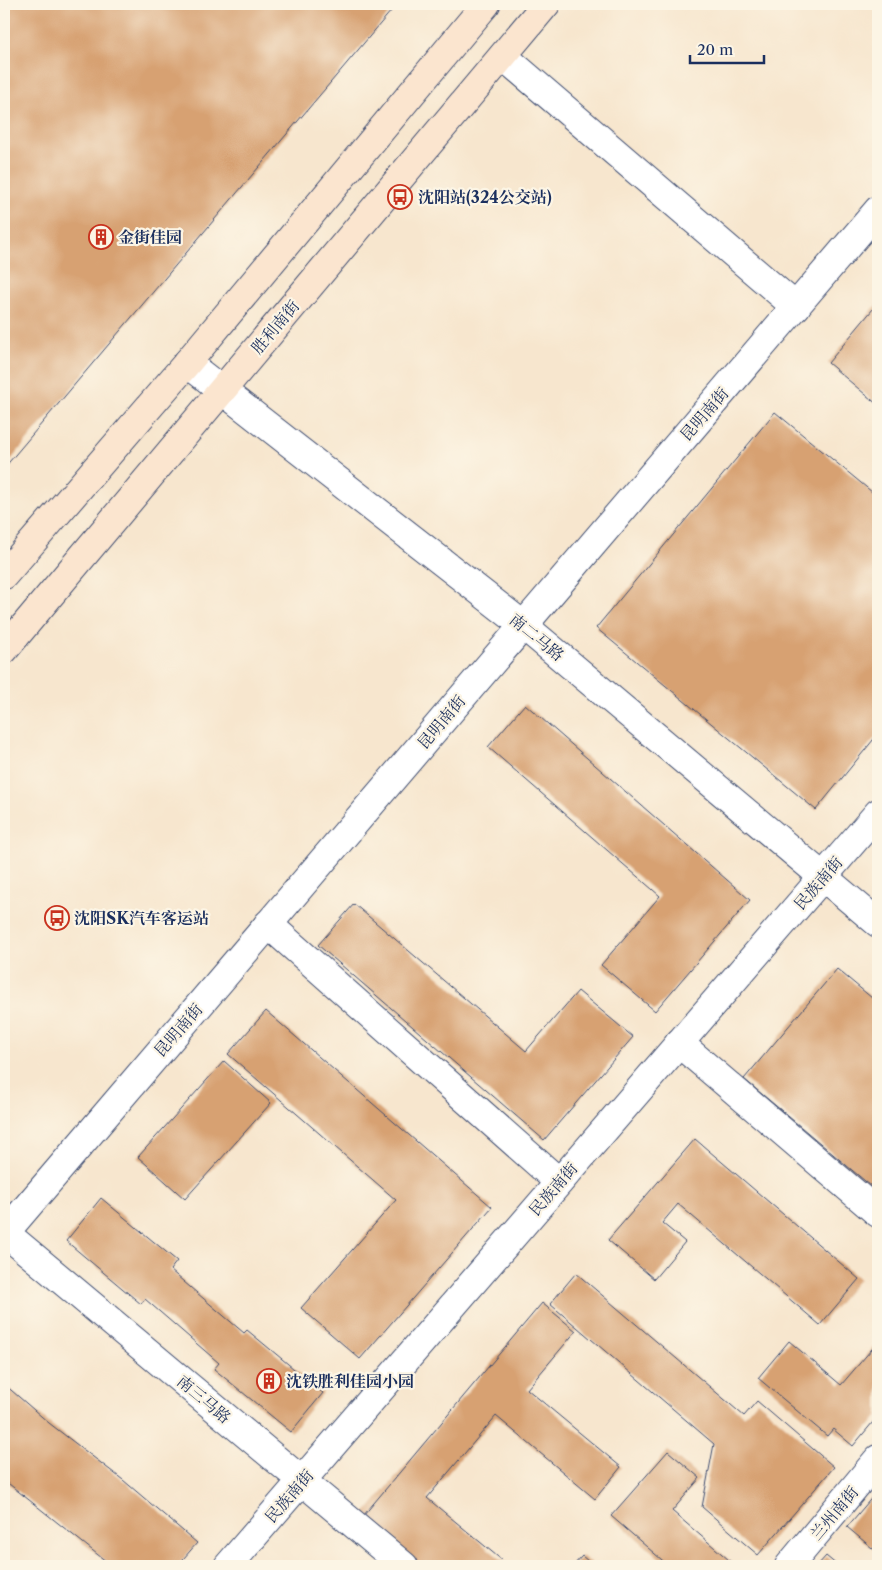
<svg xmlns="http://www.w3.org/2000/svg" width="882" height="1570" viewBox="0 0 882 1570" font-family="'Libre Caslon Text','Noto Serif SC',serif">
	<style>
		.building { fill: #d7a172 }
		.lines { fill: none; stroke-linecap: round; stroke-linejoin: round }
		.minor-casing { stroke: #3c4a6f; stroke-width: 30 }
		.secondary-casing { stroke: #3c4a6f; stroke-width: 30 }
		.minor { stroke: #fff; stroke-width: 28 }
		.secondary { stroke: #fbe5cf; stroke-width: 28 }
		.labels { text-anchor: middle; stroke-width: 4.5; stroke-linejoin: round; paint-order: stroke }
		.poi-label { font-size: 16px; font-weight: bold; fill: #1b2f5e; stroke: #fcf5e5; text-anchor: start }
		.street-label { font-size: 16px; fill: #1b2f5e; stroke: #fcf5e5 }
	</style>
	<rect width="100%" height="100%" fill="#fcf5e5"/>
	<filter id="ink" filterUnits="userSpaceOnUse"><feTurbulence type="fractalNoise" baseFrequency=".02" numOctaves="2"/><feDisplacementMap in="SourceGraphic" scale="10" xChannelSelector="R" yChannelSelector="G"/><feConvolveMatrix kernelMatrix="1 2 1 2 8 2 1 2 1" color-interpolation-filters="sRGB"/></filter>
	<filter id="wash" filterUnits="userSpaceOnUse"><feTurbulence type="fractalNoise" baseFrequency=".0096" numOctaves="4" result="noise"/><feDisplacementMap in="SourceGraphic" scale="20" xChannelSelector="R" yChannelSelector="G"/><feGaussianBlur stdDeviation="1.12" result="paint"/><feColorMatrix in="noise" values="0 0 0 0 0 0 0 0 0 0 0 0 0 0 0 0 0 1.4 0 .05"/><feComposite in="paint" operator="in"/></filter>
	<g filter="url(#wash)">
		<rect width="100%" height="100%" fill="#f7e6ce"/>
		<g id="blocks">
			<g class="building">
				<polygon points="7,4 397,4 4,468 4,7"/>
				<polygon points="878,303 878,405 828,363"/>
				<polygon points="775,412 878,497 878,734 816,810 596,628"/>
				<polygon points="525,704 750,900 655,1011 601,965 660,896 488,747"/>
				<polygon points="354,904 526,1051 578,991 633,1037 544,1140 318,945"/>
				<polygon points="837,969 878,1003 878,1192 744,1079"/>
				<polygon points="266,1011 492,1207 360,1359 301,1308 396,1200 228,1054"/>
				<polygon points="224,1061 271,1103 185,1199 138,1157"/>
				<polygon points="695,1139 859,1279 820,1325 678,1204 662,1223 685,1242 654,1279 608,1240"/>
				<polygon points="101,1198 177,1261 170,1270 244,1333 247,1330 323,1393 291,1432 214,1369 219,1363 145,1299 141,1304 66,1241"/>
				<polygon points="576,1273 744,1416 757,1401 834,1467 758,1555 702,1507 714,1444 550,1304"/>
				<polygon points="542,1303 576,1331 527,1389 621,1467 595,1499 496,1416 427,1498 509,1566 411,1566 358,1522"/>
				<polygon points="789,1341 841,1385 878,1342 878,1416 853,1446 833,1429 827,1436 758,1378"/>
				<polygon points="4,1384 49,1423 123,1480 197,1543 177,1566 112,1566 4,1480"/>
				<polygon points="668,1451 700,1478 672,1511 736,1566 669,1566 611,1516"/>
				<polygon points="875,1494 878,1497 878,1553 847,1527"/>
				<polygon points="582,1556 594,1566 573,1566"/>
				<polygon points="826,1556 838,1566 817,1566"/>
			</g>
		</g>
	</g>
	<g filter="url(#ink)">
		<use href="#blocks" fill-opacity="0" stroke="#3c4a6f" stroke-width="1"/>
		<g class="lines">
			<defs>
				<g id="minor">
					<polyline points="503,56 796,307"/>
					<polyline points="187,363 523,625 878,923"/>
					<polyline points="268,924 559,1182"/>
					<polyline points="679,1043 878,1213"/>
					<polyline points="4,1232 404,1566"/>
					<polyline points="4,1234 878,210"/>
					<polyline points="228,1566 878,813"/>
					<polyline points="789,1566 878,1459"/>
				</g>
				<g id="secondary">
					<polyline points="4,575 187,363 486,4"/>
					<polyline points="4,650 546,4"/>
				</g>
			</defs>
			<use href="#minor" class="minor-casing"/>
			<use href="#secondary" class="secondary-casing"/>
			<use href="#minor" class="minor"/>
			<use href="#secondary" class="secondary"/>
		</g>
	</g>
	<defs>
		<symbol id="bus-ring" viewBox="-11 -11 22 22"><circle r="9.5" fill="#fcf5e5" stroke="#c8321e" stroke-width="1.5"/><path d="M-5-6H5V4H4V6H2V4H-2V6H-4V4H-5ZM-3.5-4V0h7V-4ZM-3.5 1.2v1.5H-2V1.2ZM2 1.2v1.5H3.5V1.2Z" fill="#c8321e"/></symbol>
		<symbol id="building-ring" viewBox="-11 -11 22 22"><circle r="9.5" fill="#fcf5e5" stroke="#c8321e" stroke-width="1.5"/><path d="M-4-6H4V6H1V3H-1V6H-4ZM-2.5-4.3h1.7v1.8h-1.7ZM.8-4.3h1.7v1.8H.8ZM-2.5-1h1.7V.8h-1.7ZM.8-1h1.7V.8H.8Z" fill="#c8321e"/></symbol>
	</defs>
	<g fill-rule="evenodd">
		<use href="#bus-ring" x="386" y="183" width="28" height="28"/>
		<use href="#building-ring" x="87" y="223" width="28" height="28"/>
		<use href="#bus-ring" x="43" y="904" width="28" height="28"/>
		<use href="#building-ring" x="255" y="1367" width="28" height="28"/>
	</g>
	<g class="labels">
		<g class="poi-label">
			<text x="418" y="203">沈阳站(324公交站)</text>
			<text x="118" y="243">金街佳园</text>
			<text x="74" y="924">沈阳SK汽车客运站</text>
			<text x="286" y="1387">沈铁胜利佳园小园</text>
		</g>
		<g class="street-label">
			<text transform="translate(275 327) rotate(-50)" y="6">胜利南街</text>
			<text transform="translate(704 414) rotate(-49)" y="6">昆明南街</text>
			<text transform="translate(537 637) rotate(39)" y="6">南二马路</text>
			<text transform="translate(441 722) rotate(-50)" y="6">昆明南街</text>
			<text transform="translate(818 883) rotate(-49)" y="6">民族南街</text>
			<text transform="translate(178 1030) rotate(-49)" y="6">昆明南街</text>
			<text transform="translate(553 1189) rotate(-49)" y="6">民族南街</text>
			<text transform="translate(204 1399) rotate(40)" y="6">南三马路</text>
			<text transform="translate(289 1496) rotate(-49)" y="6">民族南街</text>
			<text transform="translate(834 1513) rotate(-50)" y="6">兰州南街</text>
		</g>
	</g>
	<rect width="882" height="1570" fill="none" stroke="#fcf5e5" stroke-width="20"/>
	<path d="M690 55v8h74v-8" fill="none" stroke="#1b2f5e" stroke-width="2.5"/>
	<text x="697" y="55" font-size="15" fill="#1b2f5e" stroke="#fcf5e5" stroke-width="4" paint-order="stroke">20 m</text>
</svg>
